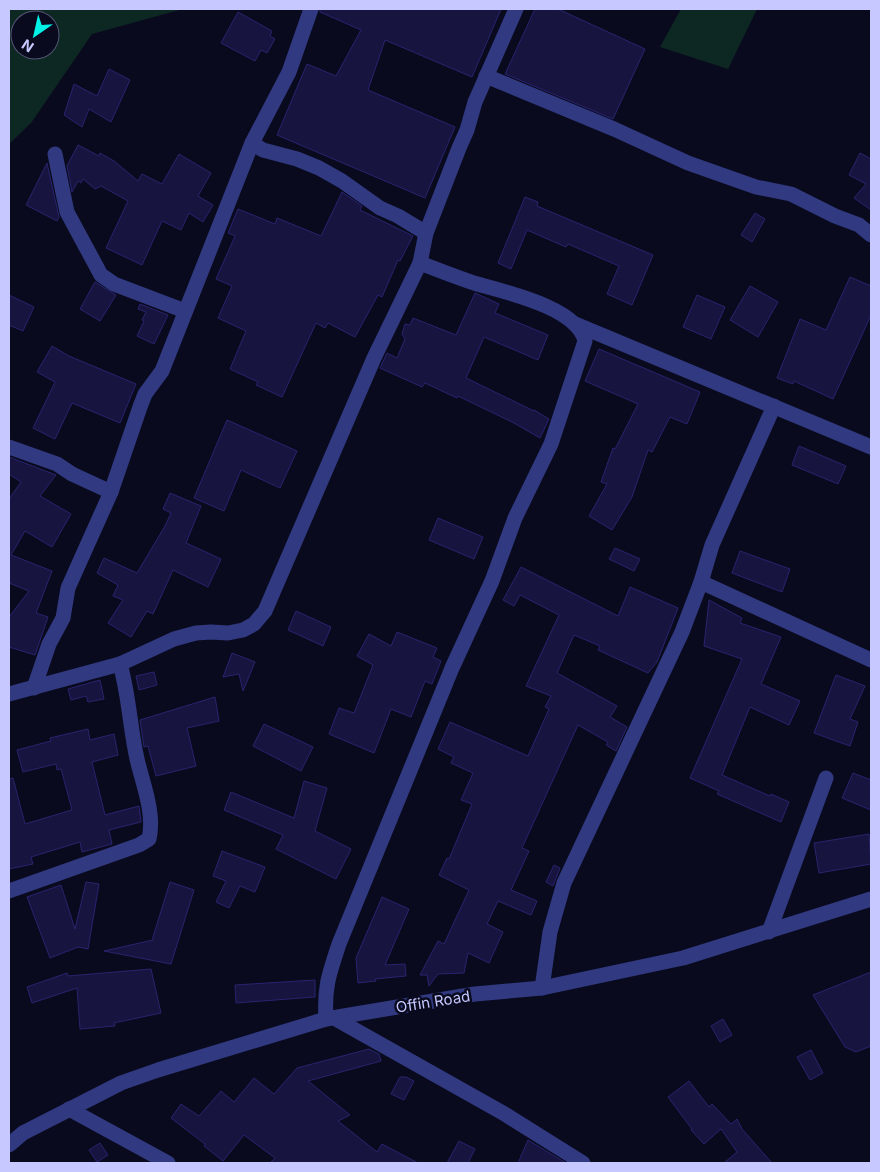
<svg xmlns="http://www.w3.org/2000/svg" width="880" height="1172" viewBox="0 0 880 1172" font-family="Inter,sans-serif">
	<style>
		.green { fill: #0d2823; fill-rule: evenodd }
		.building { fill: #171440; stroke: #28246e }
		.lines { fill: none; stroke-linecap: round; stroke-linejoin: round }
		.minor { stroke: #313981; stroke-width: 15 }
		.labels { text-anchor: middle; stroke-width: 5; stroke-linejoin: round; paint-order: stroke }
		.street-label { font-size: 15px; fill: #c6c8ff; stroke: #0a0a1e }
	</style>
	<rect width="100%" height="100%" fill="#0a0a1e"/>
	<g class="green">
		<path d="M9 9H183L92 34 31 123 9 144ZM20 20H50V50H20Z"/>
		<polygon points="681,9 757,9 728,69 660,47"/>
	</g>
	<g class="building">
		<polygon points="320,9 501,9 472,77 385,40 368,90 455,127 425,198 277,135 307,64 336,76 361,30 320,12"/>
		<polygon points="535,9 558,9 645,49 613,119 505,74"/>
		<polygon points="238,12 272,31 270,36 275,39 267,53 261,50 255,61 221,43"/>
		<polygon points="109,69 130,80 111,122 89,109 82,127 64,115 74,84 97,96"/>
		<polygon points="78,145 99,156 100,153 114,161 138,181 142,174 162,184 179,154 211,173 198,196 213,205 203,222 189,213 181,230 162,221 142,265 106,248 128,201 101,186 95,189 83,179 81,183 78,181 72,192 67,166"/>
		<polygon points="860,153 871,159 871,210 854,198 866,184 849,175"/>
		<polygon points="47,163 59,217 57,221 26,205"/>
		<polygon points="342,192 362,206 360,210 413,236 400,261 398,260 382,297 378,295 355,337 328,323 325,328 316,323 282,397 256,385 258,382 230,369 246,331 218,318 232,286 216,279 235,236 228,233 238,209 275,224 277,218 321,236"/>
		<polygon points="525,197 538,202 537,206 653,255 632,305 607,294 619,266 568,244 566,247 527,230 511,269 498,263"/>
		<polygon points="755,213 765,219 752,242 741,235"/>
		<polygon points="850,277 871,286 871,315 833,399 794,381 793,384 777,378 800,319 826,330"/>
		<polygon points="95,282 116,295 100,321 80,309"/>
		<polygon points="750,286 778,302 758,337 730,320"/>
		<polygon points="475,293 499,304 495,313 548,335 538,360 484,337 466,378 534,411 534,410 549,419 540,438 514,423 458,396 457,398 425,383 422,387 380,368 387,353 397,358 405,339 402,334 405,324 410,325 413,318 456,335"/>
		<polygon points="9,295 34,307 23,331 9,325"/>
		<polygon points="697,295 725,307 711,339 683,327"/>
		<polygon points="140,304 168,315 154,344 137,336 144,321 142,320 146,312 138,309"/>
		<polygon points="52,346 69,356 136,384 120,423 72,403 55,439 33,428 55,382 37,372"/>
		<polygon points="599,349 700,392 687,424 670,417 652,452 648,450 632,497 612,530 589,516 607,484 601,482 613,448 615,449 638,404 585,381"/>
		<polygon points="227,420 297,451 280,488 241,470 224,511 194,498"/>
		<polygon points="799,446 846,466 838,484 792,465"/>
		<polygon points="9,457 56,475 40,496 71,514 52,547 25,531 11,555 52,571 36,613 48,617 35,655 9,647 9,617 29,591 9,583 9,499 21,482 9,474"/>
		<polygon points="170,493 201,506 186,543 221,559 208,587 173,570 153,614 147,611 131,637 108,623 123,600 113,596 118,585 97,573 104,558 137,573 165,526 171,513 163,509"/>
		<polygon points="438,518 483,537 474,559 429,540"/>
		<polygon points="615,548 640,559 634,571 609,559"/>
		<polygon points="740,551 790,569 782,592 732,573"/>
		<polygon points="521,567 618,616 630,587 678,608 657,662 648,673 598,650 600,646 574,635 557,673 617,706 610,717 627,727 616,751 606,745 608,742 578,725 522,848 529,851 511,890 537,901 531,915 498,901 487,924 503,932 489,963 468,953 464,973 438,974 429,986 427,975 420,975 438,941 444,944 469,890 439,875 447,858 449,859 472,804 461,800 473,773 451,763 454,757 438,749 450,722 528,756 549,709 545,707 551,696 526,686 559,615 520,595 514,606 503,600"/>
		<polygon points="709,600 742,618 740,623 781,637 761,684 800,701 789,725 750,707 722,775 770,796 771,794 789,802 781,822 717,794 719,791 690,778 742,659 704,646"/>
		<polygon points="296,611 331,627 323,646 288,630"/>
		<polygon points="397,632 437,648 433,657 441,661 432,684 425,681 411,717 391,709 374,753 329,734 339,708 354,713 373,665 357,656 369,634 391,646"/>
		<polygon points="232,653 255,662 243,691 239,674 223,677"/>
		<polygon points="154,672 157,685 139,690 136,676"/>
		<polygon points="836,675 865,686 850,719 858,722 850,746 814,733"/>
		<polygon points="100,680 104,699 88,702 86,696 71,700 68,689"/>
		<polygon points="215,697 219,721 187,728 196,766 156,776 148,746 144,747 140,720"/>
		<polygon points="264,724 313,747 301,771 253,746"/>
		<polygon points="88,729 90,740 114,734 118,755 92,762 105,815 139,806 141,822 109,830 112,844 82,852 80,842 31,857 33,864 9,869 9,779 13,778 25,824 72,810 61,769 57,770 56,764 23,772 17,750 51,741 50,738"/>
		<polygon points="853,773 871,780 871,810 842,798"/>
		<polygon points="304,781 327,788 315,831 351,849 336,879 276,849 283,835 224,810 231,792 294,818"/>
		<polygon points="869,834 871,864 819,873 814,843"/>
		<polygon points="222,851 265,867 255,892 240,886 229,908 216,902 226,881 213,876"/>
		<polygon points="554,865 560,868 553,886 546,882"/>
		<polygon points="86,882 99,884 88,949 78,947 50,958 27,897 61,885 75,929"/>
		<polygon points="170,882 194,890 171,964 104,951 153,940 153,937"/>
		<polygon points="382,897 409,909 385,965 405,964 406,976 375,979 376,981 358,983 356,958"/>
		<polygon points="151,969 161,1013 114,1023 115,1026 80,1029 77,988 32,1003 27,987 67,973 68,976"/>
		<polygon points="871,972 871,1046 856,1052 845,1047 813,995"/>
		<polygon points="315,980 315,997 236,1003 235,985"/>
		<polygon points="723,1019 732,1035 720,1042 711,1026"/>
		<polygon points="369,1049 379,1054 381,1061 308,1081 350,1115 338,1121 377,1152 382,1144 418,1163 270,1163 275,1158 244,1135 223,1161 204,1146 205,1144 171,1118 181,1104 199,1116 221,1091 234,1102 254,1078 274,1094 297,1068"/>
		<polygon points="811,1050 823,1073 810,1080 797,1057"/>
		<polygon points="400,1077 406,1077 414,1081 404,1100 391,1094"/>
		<polygon points="689,1081 709,1107 712,1104 731,1124 737,1119 742,1129 772,1163 724,1163 737,1152 721,1129 704,1144 691,1130 692,1129 668,1097"/>
		<polygon points="528,1140 566,1163 518,1163"/>
		<polygon points="459,1141 475,1149 468,1163 447,1163"/>
		<polygon points="100,1143 108,1155 97,1162 89,1150"/>
	</g>
	<g class="lines">
		<g class="minor">
			<polyline points="486,76 614,129 688,163 756,187 791,194 835,216 859,225 871,235"/>
			<polyline points="252,143 263,150 297,159 319,168 342,181 380,208 398,216 426,233"/>
			<polyline points="55,154 67,212 101,275 114,284 185,311"/>
			<polyline points="575,324 871,447"/>
			<polyline points="9,447 57,464 72,474 111,492"/>
			<polyline points="701,582 871,660"/>
			<polyline points="34,688 49,644 63,618 68,588 111,492 140,407 145,394 162,371 252,143 289,72 311,9"/>
			<polyline points="9,694 120,664 174,639 196,633 211,632 228,633 243,630 254,624 265,611 374,358 420,263 426,233 459,148 467,130 475,102 516,9"/>
			<path d="M9 891 139 845 149 839C155 813 143 785 137 759 130 728 129 695 120 664"/>
			<polyline points="769,932 826,778"/>
			<polyline points="542,988 550,932 564,883 682,632 701,582 712,545 774,406"/>
			<polyline points="334,1018 503,1113 583,1163"/>
			<path d="M326 1019C324 987 329 974 339 944L452 668 492 581 515 518 551 444 585 341C577 307 504 292 474 283 456 277 438 270 420 263"/>
			<polyline points="69,1109 168,1163"/>
			<polyline points="9,1145 23,1133 121,1083 158,1070 326,1019 475,994 542,988 683,958 871,899"/>
		</g>
	</g>
	<g class="labels">
		<g class="street-label">
			<text transform="translate(433 1002) rotate(-9)" y="5">Offin Road</text>
		</g>
	</g>
	<rect width="880" height="1172" fill="none" stroke="#c6c8ff" stroke-width="20"/>
	<g transform="translate(35 35) rotate(214)"><circle r="24" fill="#0a0a1e" stroke="#555678"/>
	<path d="M0-4L9 19L0 12L-9 19Z" fill="#00f1e6"/>
	<text y="-8" font-size="14" font-weight="bold" text-anchor="middle" fill="#c6c8ff">N</text>
	</g>
</svg>
